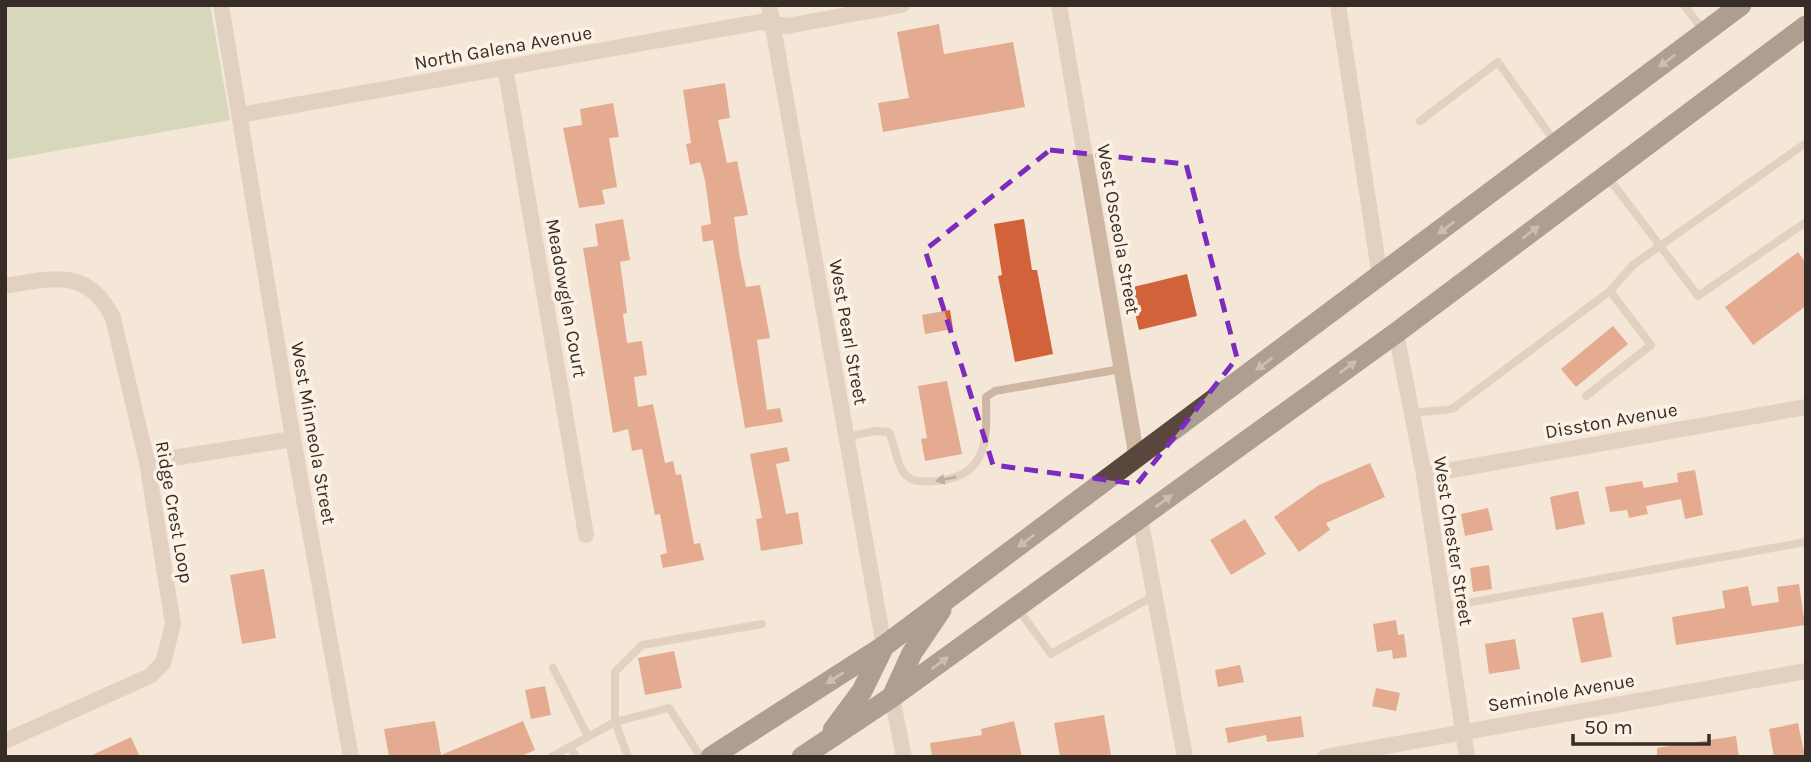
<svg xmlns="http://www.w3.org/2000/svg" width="1811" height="762" viewBox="0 0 1811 762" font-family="Karla,sans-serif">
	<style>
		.green { fill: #b3c497 }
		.building { fill: #d16239 }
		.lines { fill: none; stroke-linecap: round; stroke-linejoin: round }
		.lane { stroke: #cdb7a3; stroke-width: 8 }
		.street { stroke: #cdb7a3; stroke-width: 16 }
		.highway { stroke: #59463c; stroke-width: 21 }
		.oneway { fill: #9a8a80 }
		.oneway2 { fill: #7a6b5e }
		.marked { fill: none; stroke: #7b2cbf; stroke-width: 5; stroke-dasharray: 14 9; stroke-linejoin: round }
		.labels { text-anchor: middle; stroke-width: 7; stroke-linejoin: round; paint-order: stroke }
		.street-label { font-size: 19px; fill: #372c26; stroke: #fbf1e5 }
	</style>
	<rect width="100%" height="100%" fill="#f4e7d8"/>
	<polygon class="green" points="5,5 210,5 230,120 5,160"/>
	<g class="building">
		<polygon points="939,24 944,54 1013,42 1025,107 883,132 878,103 909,98 897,32"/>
		<polygon points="725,83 730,118 718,120 727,163 737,161 748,215 734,217 740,258 746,287 760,285 770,338 757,340 767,410 780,408 783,422 745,428 713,240 703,242 701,226 711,224 705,180 700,162 690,165 686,144 691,143 683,90"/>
		<polygon points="613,103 619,137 609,138 617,187 602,190 605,204 579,208 563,128 582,125 580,109"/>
		<polygon points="623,219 630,260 620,262 627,313 623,314 627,343 642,341 647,375 634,377 638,407 653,404 665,463 673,461 676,475 681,474 694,544 700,543 704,560 663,568 660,555 667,553 660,514 655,515 642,449 632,451 628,429 613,433 583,248 598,246 595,224"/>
		<polygon points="1024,219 1032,270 1037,270 1053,354 1015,362 998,276 1002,275 994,224"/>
		<polygon points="1798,252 1806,263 1806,306 1753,345 1725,307"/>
		<polygon points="1187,274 1197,316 1139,330 1129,288"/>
		<polygon points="950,310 953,329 925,334 922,315"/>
		<polygon points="1613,326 1628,344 1576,387 1561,369"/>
		<polygon points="947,381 962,454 925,461 921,439 927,438 918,386"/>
		<polygon points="787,447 790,461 776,464 786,514 798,512 803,544 761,551 756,519 762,518 750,454"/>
		<polygon points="1370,463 1385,497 1326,523 1330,530 1299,552 1274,517 1319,485"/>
		<polygon points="1695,470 1703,515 1685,519 1681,499 1646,506 1648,514 1629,518 1627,510 1610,512 1605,487 1642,481 1644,488 1678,482 1677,473"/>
		<polygon points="1578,491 1585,524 1556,530 1550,497"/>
		<polygon points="1488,508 1493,530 1465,536 1461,514"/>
		<polygon points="1245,519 1266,554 1231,575 1210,540"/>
		<polygon points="1489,565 1492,589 1473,592 1470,568"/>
		<polygon points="264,569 276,638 242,644 230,575"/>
		<polygon points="1799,584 1805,625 1676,645 1672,617 1725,608 1722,591 1748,586 1752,606 1779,602 1777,587"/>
		<polygon points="1603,612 1612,657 1581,663 1572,618"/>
		<polygon points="1396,620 1398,635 1404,634 1407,657 1393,659 1392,650 1377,652 1373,624"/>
		<polygon points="1515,639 1520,669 1489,674 1485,644"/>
		<polygon points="674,651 682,688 645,695 638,658"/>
		<polygon points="1240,665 1244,682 1218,687 1215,670"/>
		<polygon points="545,686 551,715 531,719 525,690"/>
		<polygon points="1376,688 1400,693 1396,711 1372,706"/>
		<polygon points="1104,715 1111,755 1060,757 1054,723"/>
		<polygon points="1301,716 1304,737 1267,742 1266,735 1228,743 1225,728"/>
		<polygon points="435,721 441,755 523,721 535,750 519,757 389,757 384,729"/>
		<polygon points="1014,721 1022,757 932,757 930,743 982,735 981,729"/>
		<polygon points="1798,723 1805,757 1774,757 1769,729"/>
		<polygon points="1736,736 1739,757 1657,757 1657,748"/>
		<polygon points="131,737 140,757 88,757"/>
	</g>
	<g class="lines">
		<g class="lane">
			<polyline points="1684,5 1703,30"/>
			<polyline points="1420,121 1498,62 1555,142"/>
			<polyline points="1607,176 1698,296 1806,222"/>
			<polyline points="1586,396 1651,345 1610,291"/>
			<polyline points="1411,413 1452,409 1610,291 1633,265 1806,143"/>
			<path d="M846 437 875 431 889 432C894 443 897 465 904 473 912 483 923 482 934 481 988 478 987 440 986 397L995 391 1121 369"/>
			<polyline points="1444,607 1806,542"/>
			<polyline points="1018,609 1051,654 1155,595"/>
			<polyline points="553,668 588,736"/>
			<polyline points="570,747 576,757"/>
			<polyline points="551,757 615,722 669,708 701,757"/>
			<polyline points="628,757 615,722 615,672 642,645 762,624"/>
		</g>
		<g class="street">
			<polyline points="221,5 293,439 351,757"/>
			<polyline points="769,5 884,646"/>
			<polyline points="1059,5 1137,459"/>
			<polyline points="1338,5 1380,277"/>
			<polyline points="505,67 586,535"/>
			<polyline points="240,115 760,22 787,26 902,5"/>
			<path d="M5 286C52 278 88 267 113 318L147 462 173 624 163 663 150 676 5 741"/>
			<polyline points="1396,333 1424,475 1467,757"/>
			<polyline points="147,462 293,439"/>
			<polyline points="1424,475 1806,407"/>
			<polyline points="1140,518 1185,757"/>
			<polyline points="892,697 904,757"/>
			<polyline points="1325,757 1806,671"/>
		</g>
		<g class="highway">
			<polyline points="892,697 912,653 941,610"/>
			<polyline points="833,730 862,691 884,646"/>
			<polyline points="711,757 884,646 1741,5"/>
			<polyline points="802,757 892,697 1396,333 1806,26"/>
		</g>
	</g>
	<defs><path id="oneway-solid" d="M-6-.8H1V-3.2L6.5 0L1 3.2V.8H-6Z" transform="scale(1.75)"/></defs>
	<g class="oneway">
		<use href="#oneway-solid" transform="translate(1667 61) rotate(143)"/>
		<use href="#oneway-solid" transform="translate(1446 228) rotate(143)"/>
		<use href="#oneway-solid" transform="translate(1531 232) rotate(-37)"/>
		<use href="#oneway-solid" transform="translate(1264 364) rotate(143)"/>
		<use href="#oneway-solid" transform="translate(1348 367) rotate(-36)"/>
		<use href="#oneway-solid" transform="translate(1164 501) rotate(-36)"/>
		<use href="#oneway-solid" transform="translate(1026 541) rotate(143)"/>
		<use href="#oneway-solid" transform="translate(940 663) rotate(-36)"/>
		<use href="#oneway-solid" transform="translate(835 678) rotate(147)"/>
	</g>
	<use class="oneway2" href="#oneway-solid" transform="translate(946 479) rotate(168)"/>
	<path d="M0 0H1811V762H0ZM1050 150 1186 164 1237 358 1137 484 993 465 925 250Z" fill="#f4e7d8" fill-opacity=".55" fill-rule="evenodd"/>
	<path class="marked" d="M1050 150 1186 164 1237 358 1137 484 993 465 925 250Z"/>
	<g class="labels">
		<g class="street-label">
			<text transform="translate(503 47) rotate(-10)" y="7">North Galena Avenue</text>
			<text transform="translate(1119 229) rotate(80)" y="7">West Osceola Street</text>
			<text transform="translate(567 298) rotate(80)" y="7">Meadowglen Court</text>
			<text transform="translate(849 332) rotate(80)" y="7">West Pearl Street</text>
			<text transform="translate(1611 420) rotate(-10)" y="7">Disston Avenue</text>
			<text transform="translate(314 433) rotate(80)" y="7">West Minneola Street</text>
			<text transform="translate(175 512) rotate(80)" y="7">Ridge Crest Loop</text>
			<text transform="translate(1454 541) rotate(81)" y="7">West Chester Street</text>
			<text transform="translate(1561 692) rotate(-10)" y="7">Seminole Avenue</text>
		</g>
	</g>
	<rect width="1811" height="762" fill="none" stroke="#372c26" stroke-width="14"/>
	<path d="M1573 734v10h136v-10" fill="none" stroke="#372c26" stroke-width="3.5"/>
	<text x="1584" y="734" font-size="21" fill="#372c26" stroke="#fbf1e5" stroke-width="5" paint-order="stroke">50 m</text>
</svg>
